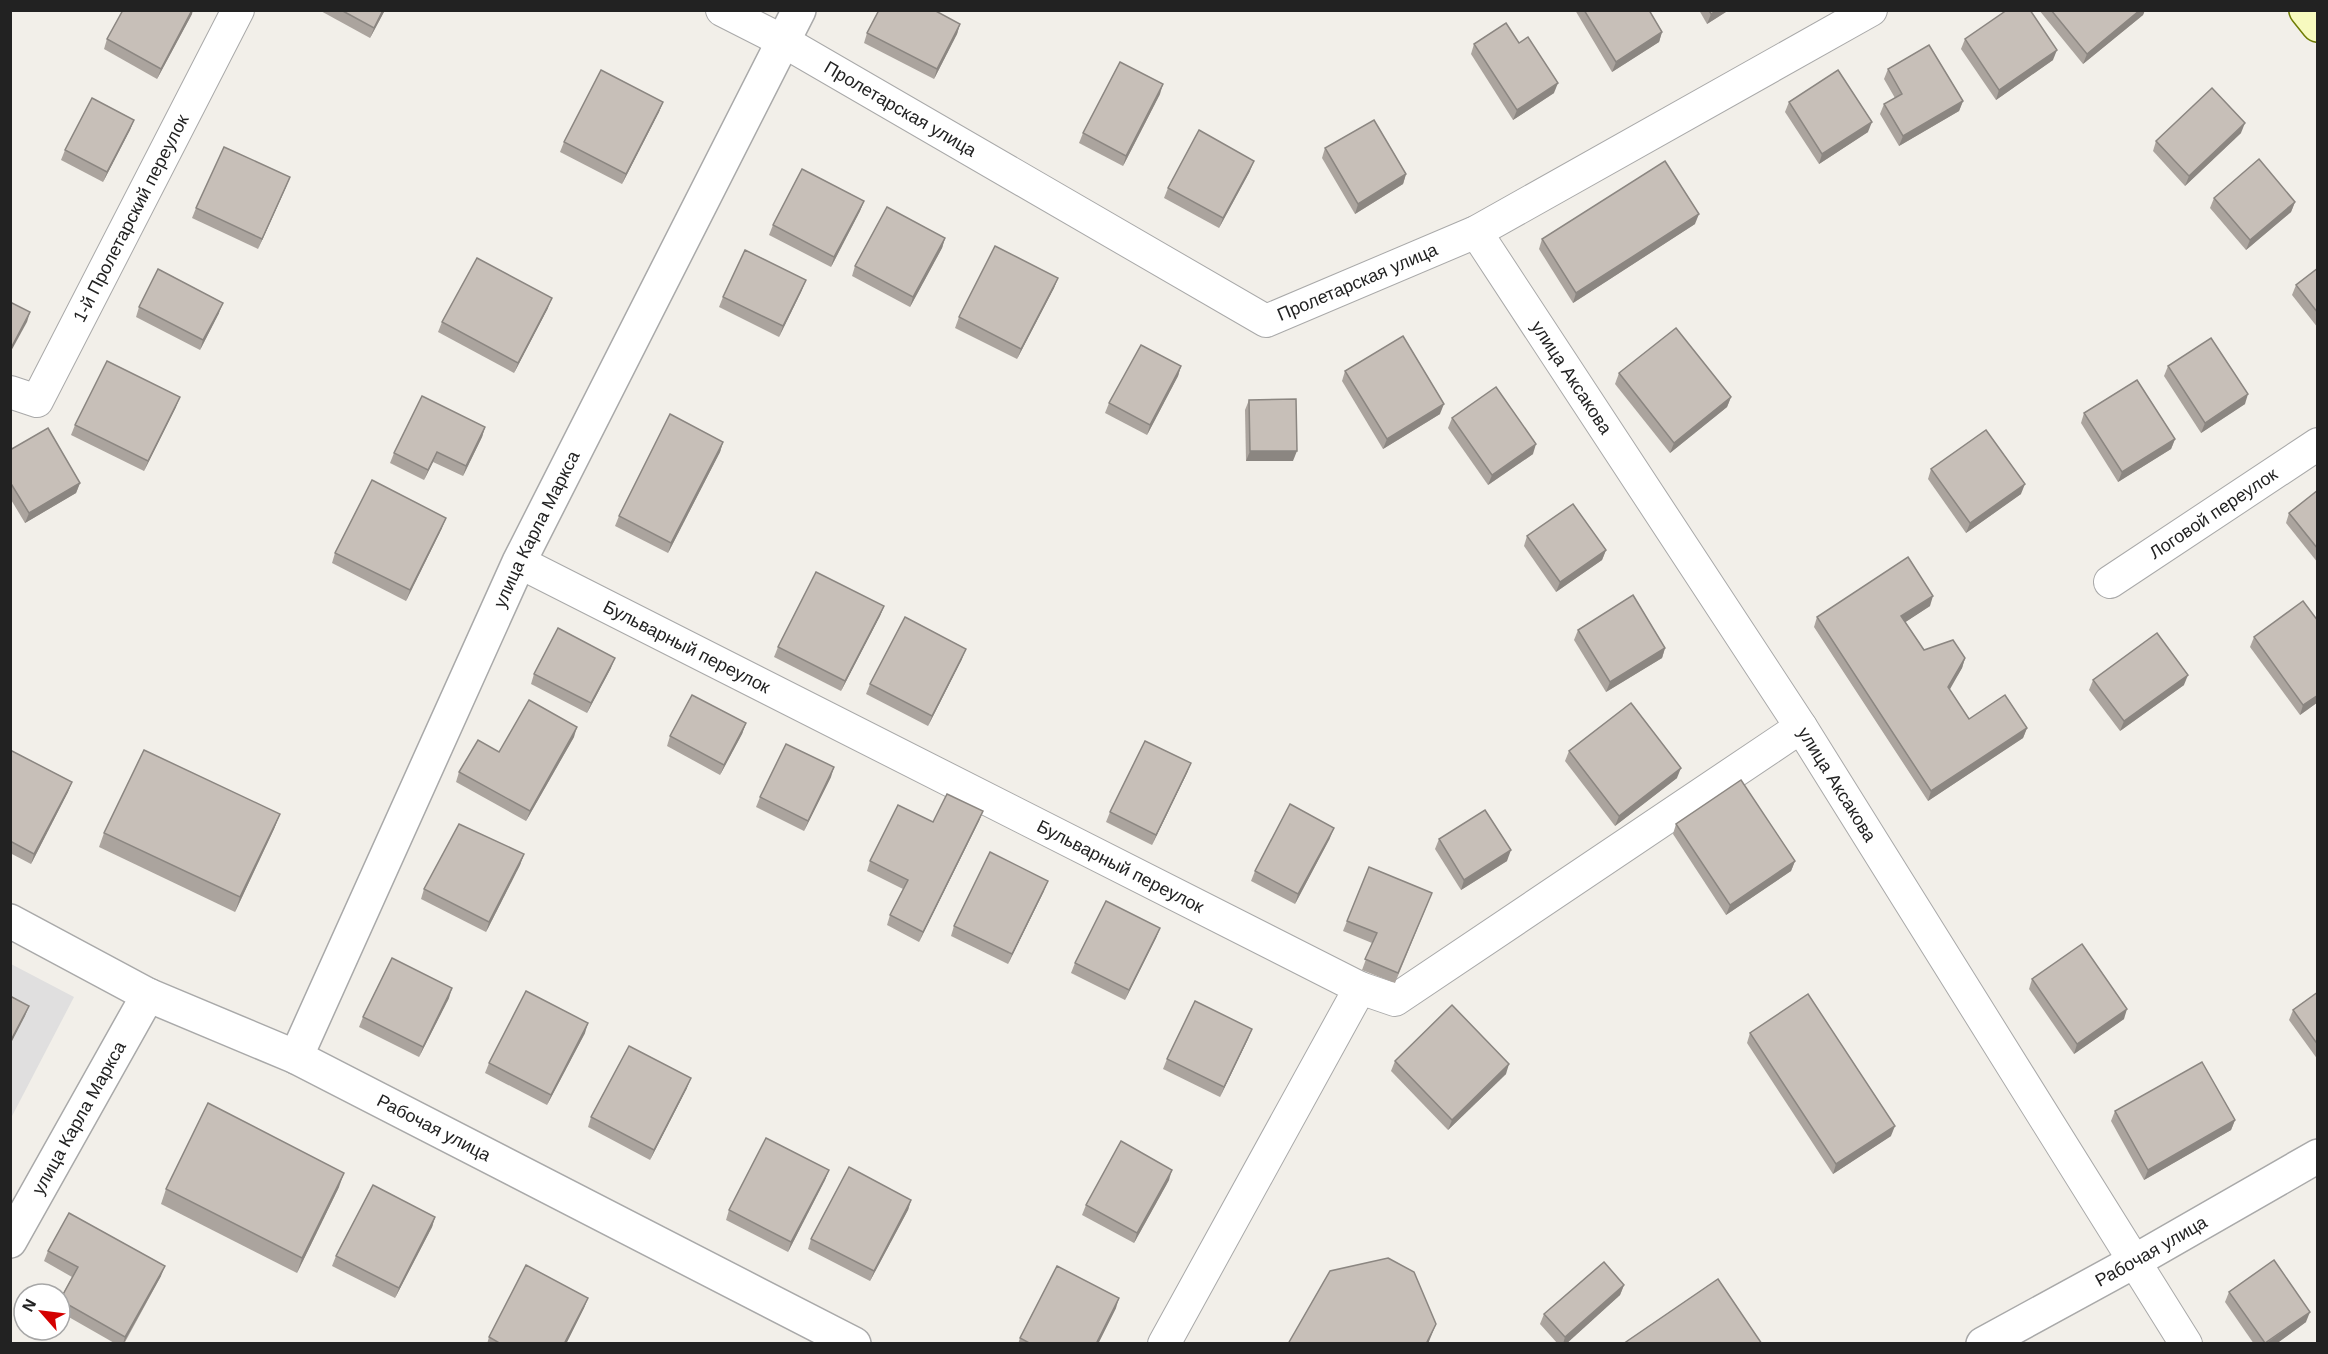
<svg xmlns="http://www.w3.org/2000/svg" width="2328" height="1354" viewBox="0 0 2328 1354" font-family="Arial,sans-serif">
	<style>
		.residential { fill: #e0dfdf }
		.lines { fill: none; stroke-linecap: round; stroke-linejoin: round }
		.minor-casing { stroke: #a9a9a9; stroke-width: 34 }
		.tertiary-casing { stroke: #a9a9a9; stroke-width: 36 }
		.secondary-casing { stroke: #707d05; stroke-width: 36 }
		.minor { stroke: #fff; stroke-width: 32 }
		.tertiary { stroke: #fff; stroke-width: 33 }
		.secondary { stroke: #f7fabf; stroke-width: 33 }
		.wall { fill: #aba49e }
		.shaded-wall { fill: #8b8681 }
		.building { fill: #c7bfb8; stroke: #8b8681; stroke-width: 1.5 }
		.labels { text-anchor: middle; stroke-width: 5; stroke-linejoin: round; paint-order: stroke }
		.street-label { font-size: 18px; fill: #222; stroke: #fff }
	</style>
	<rect width="100%" height="100%" fill="#f2efe9"/>
	<polygon class="residential" points="11,964 74,997 11,1118"/>
	<g class="lines">
		<defs>
			<g id="minor">
				<path id="s1" d="M722 10 783 41 1266 321 1476 232 1871 10"/>
				<path id="s2" d="M1476 232 1801 727 2186 1344"/>
				<path id="s3" d="M10 392 37 401 238 10"/>
				<path id="s4" d="M519 562 1360 988 1164 1344"/>
				<path id="s5" d="M2110 582 2318 444"/>
				<polyline points="1360,988 1395,1000 1801,727"/>
			</g>
			<g id="tertiary">
				<path id="s6" d="M10 921 148 995 296 1057 854 1344"/>
				<path id="s7" d="M296 1057 519 562 799 10"/>
				<path id="s8" d="M10 1241 148 995"/>
				<path id="s9" d="M1983 1344 2135 1261 2318 1156"/>
			</g>
			<polyline id="secondary" points="2306,10 2318,25"/>
		</defs>
		<use href="#minor" class="minor-casing"/>
		<use href="#tertiary" class="tertiary-casing"/>
		<use href="#secondary" class="secondary-casing"/>
		<use href="#minor" class="minor"/>
		<use href="#tertiary" class="tertiary"/>
		<use href="#secondary" class="secondary"/>
	</g>
	<g class="wall">
		<polygon points="319,10 385,10 370,38"/>
		<polygon points="1575,10 1649,10 1662,32 1659,42 1612,72"/>
		<polygon points="1699,10 1729,10 1707,24"/>
		<polygon points="2039,10 2145,10 2143,15 2083,64"/>
		<polygon points="192,14 157,79 104,49 107,39"/>
		<polygon points="960,24 957,34 934,79 864,43 867,33"/>
		<polygon points="1965,39 2053,60 1996,100 1961,49"/>
		<polygon points="1519,43 1554,93 1513,120 1471,54 1474,44"/>
		<polygon points="1888,69 1963,101 1959,111 1899,146 1880,114 1884,104 1895,98 1884,79"/>
		<polygon points="1160,94 1123,166 1079,143 1083,133"/>
		<polygon points="663,102 659,112 622,184 560,152 564,142"/>
		<polygon points="1789,102 1868,132 1819,164 1785,112"/>
		<polygon points="134,120 130,130 103,182 61,160 65,150"/>
		<polygon points="2241,133 2185,186 2153,151 2156,141"/>
		<polygon points="1325,148 1406,174 1403,184 1355,214 1322,158"/>
		<polygon points="1250,171 1219,228 1164,198 1168,188"/>
		<polygon points="290,177 286,187 258,249 192,218 196,208"/>
		<polygon points="2214,198 2295,202 2291,212 2246,250 2210,208"/>
		<polygon points="864,201 860,211 831,267 769,235 773,225"/>
		<polygon points="1695,224 1573,303 1539,249 1542,239"/>
		<polygon points="945,238 942,248 910,307 852,276 855,266"/>
		<polygon points="2318,268 2318,328 2292,295 2296,285"/>
		<polygon points="1058,278 1054,288 1017,359 955,328 959,317"/>
		<polygon points="802,290 779,337 719,307 723,297"/>
		<polygon points="139,307 219,313 200,350 136,317"/>
		<polygon points="548,308 514,373 438,332 442,322"/>
		<polygon points="1181,366 1178,376 1147,435 1105,413 1109,403"/>
		<polygon points="2168,366 2245,404 2201,433 2164,376"/>
		<polygon points="1345,371 1440,414 1383,449 1342,381"/>
		<polygon points="1619,373 1731,397 1727,407 1670,453 1615,384"/>
		<polygon points="1249,400 1293,461 1246,461 1245,410"/>
		<polygon points="176,407 144,471 71,435 75,425"/>
		<polygon points="2084,413 2175,439 2171,449 2118,482 2081,423"/>
		<polygon points="1452,418 1533,454 1488,485 1448,428"/>
		<polygon points="485,427 482,437 463,476 433,462 424,480 390,463 394,453"/>
		<polygon points="723,442 720,452 668,553 615,526 619,516"/>
		<polygon points="10,450 80,483 76,493 25,523 10,498"/>
		<polygon points="1931,469 2021,494 1966,533 1928,479"/>
		<polygon points="2318,490 2318,563 2286,523 2289,513"/>
		<polygon points="442,528 406,601 332,563 335,553"/>
		<polygon points="1527,536 1606,550 1602,560 1556,592 1524,546"/>
		<polygon points="884,606 880,616 841,691 774,657 778,647"/>
		<polygon points="1930,606 1905,622 1924,650 1965,658 1962,668 1949,689 1969,719 2027,728 2023,738 1928,801 1814,627 1817,617"/>
		<polygon points="2318,621 2318,702 2300,715 2250,647 2254,637"/>
		<polygon points="1578,630 1665,648 1662,658 1606,692 1574,640"/>
		<polygon points="962,659 928,726 866,694 870,684"/>
		<polygon points="611,668 587,713 531,684 534,674"/>
		<polygon points="2093,680 2184,685 2120,731 2089,690"/>
		<polygon points="746,723 742,734 720,775 667,746 670,736"/>
		<polygon points="574,737 526,821 456,782 459,772"/>
		<polygon points="10,750 72,782 68,792 31,864 10,853"/>
		<polygon points="1569,751 1677,778 1615,826 1565,761"/>
		<polygon points="1191,763 1187,773 1152,845 1106,822 1110,812"/>
		<polygon points="831,777 804,831 756,807 760,797"/>
		<polygon points="983,811 979,821 919,942 887,925 890,915 903,889 867,871 870,861 933,822"/>
		<polygon points="280,814 274,829 235,912 99,847 104,833"/>
		<polygon points="1676,824 1795,861 1791,871 1726,915 1673,834"/>
		<polygon points="1330,838 1295,904 1251,881 1255,871"/>
		<polygon points="1439,839 1507,861 1461,890 1435,849"/>
		<polygon points="524,854 520,865 486,932 421,899 424,889"/>
		<polygon points="1044,891 1008,964 951,936 954,926"/>
		<polygon points="1428,903 1395,983 1362,970 1372,943 1343,931 1347,921"/>
		<polygon points="1160,928 1156,938 1125,1000 1071,973 1075,963"/>
		<polygon points="2032,979 2124,1019 2074,1054 2029,989"/>
		<polygon points="2318,992 2318,1060 2289,1020 2293,1010"/>
		<polygon points="449,998 419,1057 359,1027 363,1017"/>
		<polygon points="1252,1029 1248,1039 1220,1097 1163,1069 1167,1059"/>
		<polygon points="585,1033 547,1105 485,1073 489,1063"/>
		<polygon points="1750,1033 1891,1136 1833,1174 1747,1043"/>
		<polygon points="1395,1061 1506,1074 1448,1130 1391,1071"/>
		<polygon points="687,1088 650,1160 588,1127 591,1117"/>
		<polygon points="2115,1111 2235,1120 2231,1130 2144,1180 2111,1121"/>
		<polygon points="829,1170 825,1180 788,1252 726,1220 729,1210"/>
		<polygon points="1169,1180 1134,1243 1082,1215 1086,1205"/>
		<polygon points="339,1187 297,1273 161,1204 166,1189"/>
		<polygon points="911,1200 908,1210 870,1281 808,1249 811,1239"/>
		<polygon points="435,1217 432,1227 395,1298 332,1266 336,1256"/>
		<polygon points="48,1251 161,1276 124,1344 116,1344 60,1312 60,1299 72,1277 44,1261"/>
		<polygon points="1624,1285 1620,1295 1566,1344 1558,1344 1540,1324 1544,1314"/>
		<polygon points="2229,1292 2306,1322 2276,1344 2254,1344 2225,1302"/>
		<polygon points="588,1298 584,1308 566,1344 487,1344 489,1337"/>
		<polygon points="1116,1308 1098,1344 1018,1344 1020,1338"/>
	</g>
	<g class="shaded-wall">
		<polygon points="192,10 193,10 192,14 157,79 161,69"/>
		<polygon points="383,10 385,10 370,38 374,28"/>
		<polygon points="1717,10 1729,10 1707,24 1711,14"/>
		<polygon points="2140,10 2145,10 2143,15 2083,64 2087,54"/>
		<polygon points="960,24 957,34 934,79 937,69"/>
		<polygon points="1662,32 1659,42 1612,72 1616,62"/>
		<polygon points="2057,50 2053,60 1996,100 1999,90"/>
		<polygon points="1558,83 1554,93 1513,120 1517,110"/>
		<polygon points="1163,84 1160,94 1123,166 1126,156"/>
		<polygon points="1963,101 1959,111 1899,146 1903,136"/>
		<polygon points="663,102 659,112 622,184 626,174"/>
		<polygon points="134,120 130,130 103,182 107,172"/>
		<polygon points="1872,122 1868,132 1819,164 1822,154"/>
		<polygon points="2245,123 2241,133 2185,186 2189,176"/>
		<polygon points="1254,161 1250,171 1219,228 1223,218"/>
		<polygon points="1406,174 1403,184 1355,214 1358,204"/>
		<polygon points="290,177 286,187 258,249 262,239"/>
		<polygon points="864,201 860,211 831,267 834,257"/>
		<polygon points="2295,202 2291,212 2246,250 2250,240"/>
		<polygon points="1699,214 1695,224 1573,303 1576,293"/>
		<polygon points="945,238 942,248 910,307 913,297"/>
		<polygon points="1058,278 1054,288 1017,359 1021,349"/>
		<polygon points="806,280 802,290 779,337 783,326"/>
		<polygon points="552,298 548,308 514,373 518,363"/>
		<polygon points="223,303 219,313 200,350 203,340"/>
		<polygon points="30,312 27,322 10,353 10,350"/>
		<polygon points="1181,366 1178,376 1147,435 1150,425"/>
		<polygon points="2248,394 2245,404 2201,433 2205,423"/>
		<polygon points="180,397 176,407 144,471 148,461"/>
		<polygon points="1731,397 1727,407 1670,453 1674,443"/>
		<polygon points="1444,404 1440,414 1383,449 1387,439"/>
		<polygon points="485,427 482,437 463,476 466,466"/>
		<polygon points="2175,439 2171,449 2118,482 2122,472"/>
		<polygon points="723,442 720,452 668,553 671,543"/>
		<polygon points="1536,444 1533,454 1488,485 1492,475"/>
		<polygon points="1250,451 1297,451 1293,461 1246,461"/>
		<polygon points="437,452 433,462 424,480 428,470"/>
		<polygon points="80,483 76,493 25,523 29,513"/>
		<polygon points="2025,484 2021,494 1966,533 1970,523"/>
		<polygon points="446,518 442,528 406,601 410,590"/>
		<polygon points="1606,550 1602,560 1556,592 1560,582"/>
		<polygon points="1933,596 1930,606 1898,627 1901,616"/>
		<polygon points="884,606 880,616 841,691 845,681"/>
		<polygon points="1665,648 1662,658 1606,692 1610,682"/>
		<polygon points="966,649 962,659 928,726 932,716"/>
		<polygon points="615,658 611,668 587,713 591,703"/>
		<polygon points="1965,658 1962,668 1945,698 1948,687"/>
		<polygon points="2188,675 2184,685 2120,731 2124,721"/>
		<polygon points="2318,695 2318,702 2300,715 2303,705"/>
		<polygon points="746,723 742,734 720,775 724,765"/>
		<polygon points="577,727 574,737 526,821 530,811"/>
		<polygon points="2027,728 2023,738 1928,801 1931,791"/>
		<polygon points="1191,763 1187,773 1152,845 1156,835"/>
		<polygon points="834,767 831,777 804,831 808,821"/>
		<polygon points="1681,768 1677,778 1615,826 1619,816"/>
		<polygon points="72,782 68,792 31,864 34,854"/>
		<polygon points="983,811 979,821 919,942 923,932"/>
		<polygon points="280,814 274,829 235,912 240,897"/>
		<polygon points="1334,828 1330,838 1295,904 1298,894"/>
		<polygon points="1511,850 1507,861 1461,890 1464,880"/>
		<polygon points="524,854 520,865 486,932 489,922"/>
		<polygon points="1795,861 1791,871 1726,915 1730,905"/>
		<polygon points="1048,881 1044,891 1008,964 1012,954"/>
		<polygon points="1160,928 1156,938 1125,1000 1129,990"/>
		<polygon points="452,988 449,998 419,1057 423,1047"/>
		<polygon points="29,1006 25,1016 10,1045 10,1042"/>
		<polygon points="2127,1009 2124,1019 2074,1054 2077,1044"/>
		<polygon points="588,1023 585,1033 547,1105 551,1095"/>
		<polygon points="1252,1029 1248,1039 1220,1097 1224,1087"/>
		<polygon points="1509,1064 1506,1074 1448,1130 1452,1120"/>
		<polygon points="691,1078 687,1088 650,1160 654,1150"/>
		<polygon points="2235,1120 2231,1130 2144,1180 2148,1170"/>
		<polygon points="1895,1126 1891,1136 1833,1174 1836,1164"/>
		<polygon points="829,1170 825,1180 788,1252 791,1242"/>
		<polygon points="1172,1170 1169,1180 1134,1243 1137,1233"/>
		<polygon points="344,1173 339,1187 297,1273 302,1258"/>
		<polygon points="911,1200 908,1210 870,1281 874,1271"/>
		<polygon points="435,1217 432,1227 395,1298 399,1288"/>
		<polygon points="165,1266 161,1276 123,1344 125,1337"/>
		<polygon points="1624,1285 1620,1295 1566,1344 1563,1344 1565,1337"/>
		<polygon points="588,1298 584,1308 566,1344 564,1344"/>
		<polygon points="1119,1298 1116,1308 1098,1344 1096,1344"/>
		<polygon points="2310,1312 2306,1322 2276,1344 2265,1344"/>
		<polygon points="1436,1324 1428,1344 1426,1344"/>
	</g>
	<g class="building">
		<polygon points="123,10 192,10 161,69 107,39"/>
		<polygon points="341,10 383,10 374,28"/>
		<polygon points="879,10 934,10 960,24 937,69 867,33"/>
		<polygon points="1584,10 1649,10 1662,32 1616,62"/>
		<polygon points="1709,10 1717,10 1711,14"/>
		<polygon points="2007,10 2030,10 2057,50 1999,90 1965,39"/>
		<polygon points="2051,10 2140,10 2087,54"/>
		<polygon points="1506,23 1519,43 1528,37 1558,83 1517,110 1474,44"/>
		<polygon points="1929,45 1963,101 1903,136 1884,104 1902,94 1888,69"/>
		<polygon points="1120,62 1163,84 1126,156 1083,133"/>
		<polygon points="601,70 663,102 626,174 564,142"/>
		<polygon points="1838,70 1872,122 1822,154 1789,102"/>
		<polygon points="2212,88 2245,123 2189,176 2156,141"/>
		<polygon points="92,98 134,120 107,172 65,150"/>
		<polygon points="1374,120 1406,174 1358,204 1325,148"/>
		<polygon points="1199,130 1254,161 1223,218 1168,188"/>
		<polygon points="224,147 290,177 262,239 196,208"/>
		<polygon points="2259,159 2295,202 2250,240 2214,198"/>
		<polygon points="1665,161 1699,214 1576,293 1542,239"/>
		<polygon points="802,169 864,201 834,257 773,225"/>
		<polygon points="887,207 945,238 913,297 855,266"/>
		<polygon points="995,246 1058,278 1021,349 959,317"/>
		<polygon points="745,250 806,280 783,326 723,297"/>
		<polygon points="477,258 552,298 518,363 442,322"/>
		<polygon points="2318,268 2318,313 2296,285"/>
		<polygon points="158,269 223,303 203,340 139,307"/>
		<polygon points="10,302 30,312 10,350"/>
		<polygon points="1676,328 1731,397 1674,443 1619,373"/>
		<polygon points="1403,336 1444,404 1387,439 1345,371"/>
		<polygon points="2211,338 2248,394 2205,423 2168,366"/>
		<polygon points="1141,345 1181,366 1150,425 1109,403"/>
		<polygon points="107,361 180,397 148,461 75,425"/>
		<polygon points="2137,380 2175,439 2122,472 2084,413"/>
		<polygon points="1496,387 1536,444 1492,475 1452,418"/>
		<polygon points="422,396 485,427 466,466 437,452 428,470 394,453"/>
		<polygon points="1296,399 1297,451 1250,451 1249,400"/>
		<polygon points="670,414 723,442 671,543 619,516"/>
		<polygon points="48,428 80,483 29,513 10,482 10,450"/>
		<polygon points="1986,430 2025,484 1970,523 1931,469"/>
		<polygon points="372,480 446,518 410,590 335,553"/>
		<polygon points="2318,490 2318,549 2289,513"/>
		<polygon points="1573,504 1606,550 1560,582 1527,536"/>
		<polygon points="1908,557 1933,596 1901,616 1924,650 1953,640 1965,658 1948,687 1969,719 2005,695 2027,728 1931,791 1817,617"/>
		<polygon points="816,572 884,606 845,681 778,647"/>
		<polygon points="1633,595 1665,648 1610,682 1578,630"/>
		<polygon points="2303,601 2318,621 2318,695 2303,705 2254,637"/>
		<polygon points="905,617 966,649 932,716 870,684"/>
		<polygon points="558,628 615,658 591,703 534,674"/>
		<polygon points="2157,633 2188,675 2124,721 2093,680"/>
		<polygon points="692,695 746,723 724,765 670,736"/>
		<polygon points="529,700 577,727 530,811 459,772 478,740 499,752"/>
		<polygon points="1631,703 1681,768 1619,816 1569,751"/>
		<polygon points="1145,741 1191,763 1156,835 1110,812"/>
		<polygon points="786,744 834,767 808,821 760,797"/>
		<polygon points="10,750 72,782 34,854 10,841"/>
		<polygon points="144,750 280,814 240,897 104,833"/>
		<polygon points="1741,780 1795,861 1730,905 1676,824"/>
		<polygon points="947,794 983,811 923,932 890,915 908,880 870,861 898,805 933,822"/>
		<polygon points="1290,804 1334,828 1298,894 1255,871"/>
		<polygon points="1485,810 1511,850 1464,880 1439,839"/>
		<polygon points="459,824 524,854 489,922 424,889"/>
		<polygon points="990,852 1048,881 1012,954 954,926"/>
		<polygon points="1369,867 1432,893 1398,973 1365,959 1377,933 1347,921"/>
		<polygon points="1106,901 1160,928 1129,990 1075,963"/>
		<polygon points="2082,944 2127,1009 2077,1044 2032,979"/>
		<polygon points="392,958 452,988 423,1047 363,1017"/>
		<polygon points="526,991 588,1023 551,1095 489,1063"/>
		<polygon points="2318,992 2318,1045 2293,1010"/>
		<polygon points="1808,994 1895,1126 1836,1164 1750,1033"/>
		<polygon points="10,996 29,1006 10,1042"/>
		<polygon points="1195,1001 1252,1029 1224,1087 1167,1059"/>
		<polygon points="1452,1005 1509,1064 1452,1120 1395,1061"/>
		<polygon points="629,1046 691,1078 654,1150 591,1117"/>
		<polygon points="2202,1062 2235,1120 2148,1170 2115,1111"/>
		<polygon points="208,1103 344,1173 302,1258 166,1189"/>
		<polygon points="766,1138 829,1170 791,1242 729,1210"/>
		<polygon points="1121,1141 1172,1170 1137,1233 1086,1205"/>
		<polygon points="849,1167 911,1200 874,1271 811,1239"/>
		<polygon points="373,1185 435,1217 399,1288 336,1256"/>
		<polygon points="69,1213 165,1266 125,1337 60,1300 78,1267 48,1251"/>
		<polygon points="1388,1258 1414,1272 1436,1324 1426,1344 1288,1344 1330,1271"/>
		<polygon points="2274,1260 2310,1312 2265,1343 2229,1292"/>
		<polygon points="1604,1262 1624,1285 1565,1337 1544,1314"/>
		<polygon points="526,1265 588,1298 564,1344 501,1344 489,1337"/>
		<polygon points="1057,1266 1119,1298 1096,1344 1031,1344 1020,1338"/>
		<polygon points="1718,1279 1762,1344 1623,1344"/>
	</g>
	<g class="labels">
		<g class="street-label">
			<text dy="6" stroke="none"><textPath href="#s1" startOffset="204">Пролетарская улица</textPath></text>
			<text dy="6" stroke="none"><textPath href="#s3" startOffset="234">1-й Пролетарский переулок</textPath></text>
			<text dy="6" stroke="none"><textPath href="#s1" startOffset="726">Пролетарская улица</textPath></text>
			<text dy="6" stroke="none"><textPath href="#s2" startOffset="174">улица Аксакова</textPath></text>
			<text dy="6" stroke="none"><textPath href="#s5" startOffset="124">Логовой переулок</textPath></text>
			<text dy="6" stroke="none"><textPath href="#s7" startOffset="580">улица Карла Маркса</textPath></text>
			<text dy="6" stroke="none"><textPath href="#s4" startOffset="188">Бульварный переулок</textPath></text>
			<text dy="6" stroke="none"><textPath href="#s2" startOffset="660">улица Аксакова</textPath></text>
			<text dy="6" stroke="none"><textPath href="#s4" startOffset="674">Бульварный переулок</textPath></text>
			<text dy="6" stroke="none"><textPath href="#s8" startOffset="141">улица Карла Маркса</textPath></text>
			<text dy="6" stroke="none"><textPath href="#s6" startOffset="472">Рабочая улица</textPath></text>
			<text dy="6" stroke="none"><textPath href="#s9" startOffset="192">Рабочая улица</textPath></text>
		</g>
	</g>
	<rect width="2328" height="1354" fill="none" stroke="#222222" stroke-width="24"/>
	<g transform="translate(42 1312) rotate(298)"><circle r="28" fill="#ffffff" stroke="#a7a7a7" stroke-width="1.5"/>
	<path d="M0-4.5L10 22L0 15L-10 22Z" fill="#d40000"/>
	<text y="-9" font-size="16" font-weight="bold" text-anchor="middle" fill="#222222">N</text>
	</g>
</svg>
